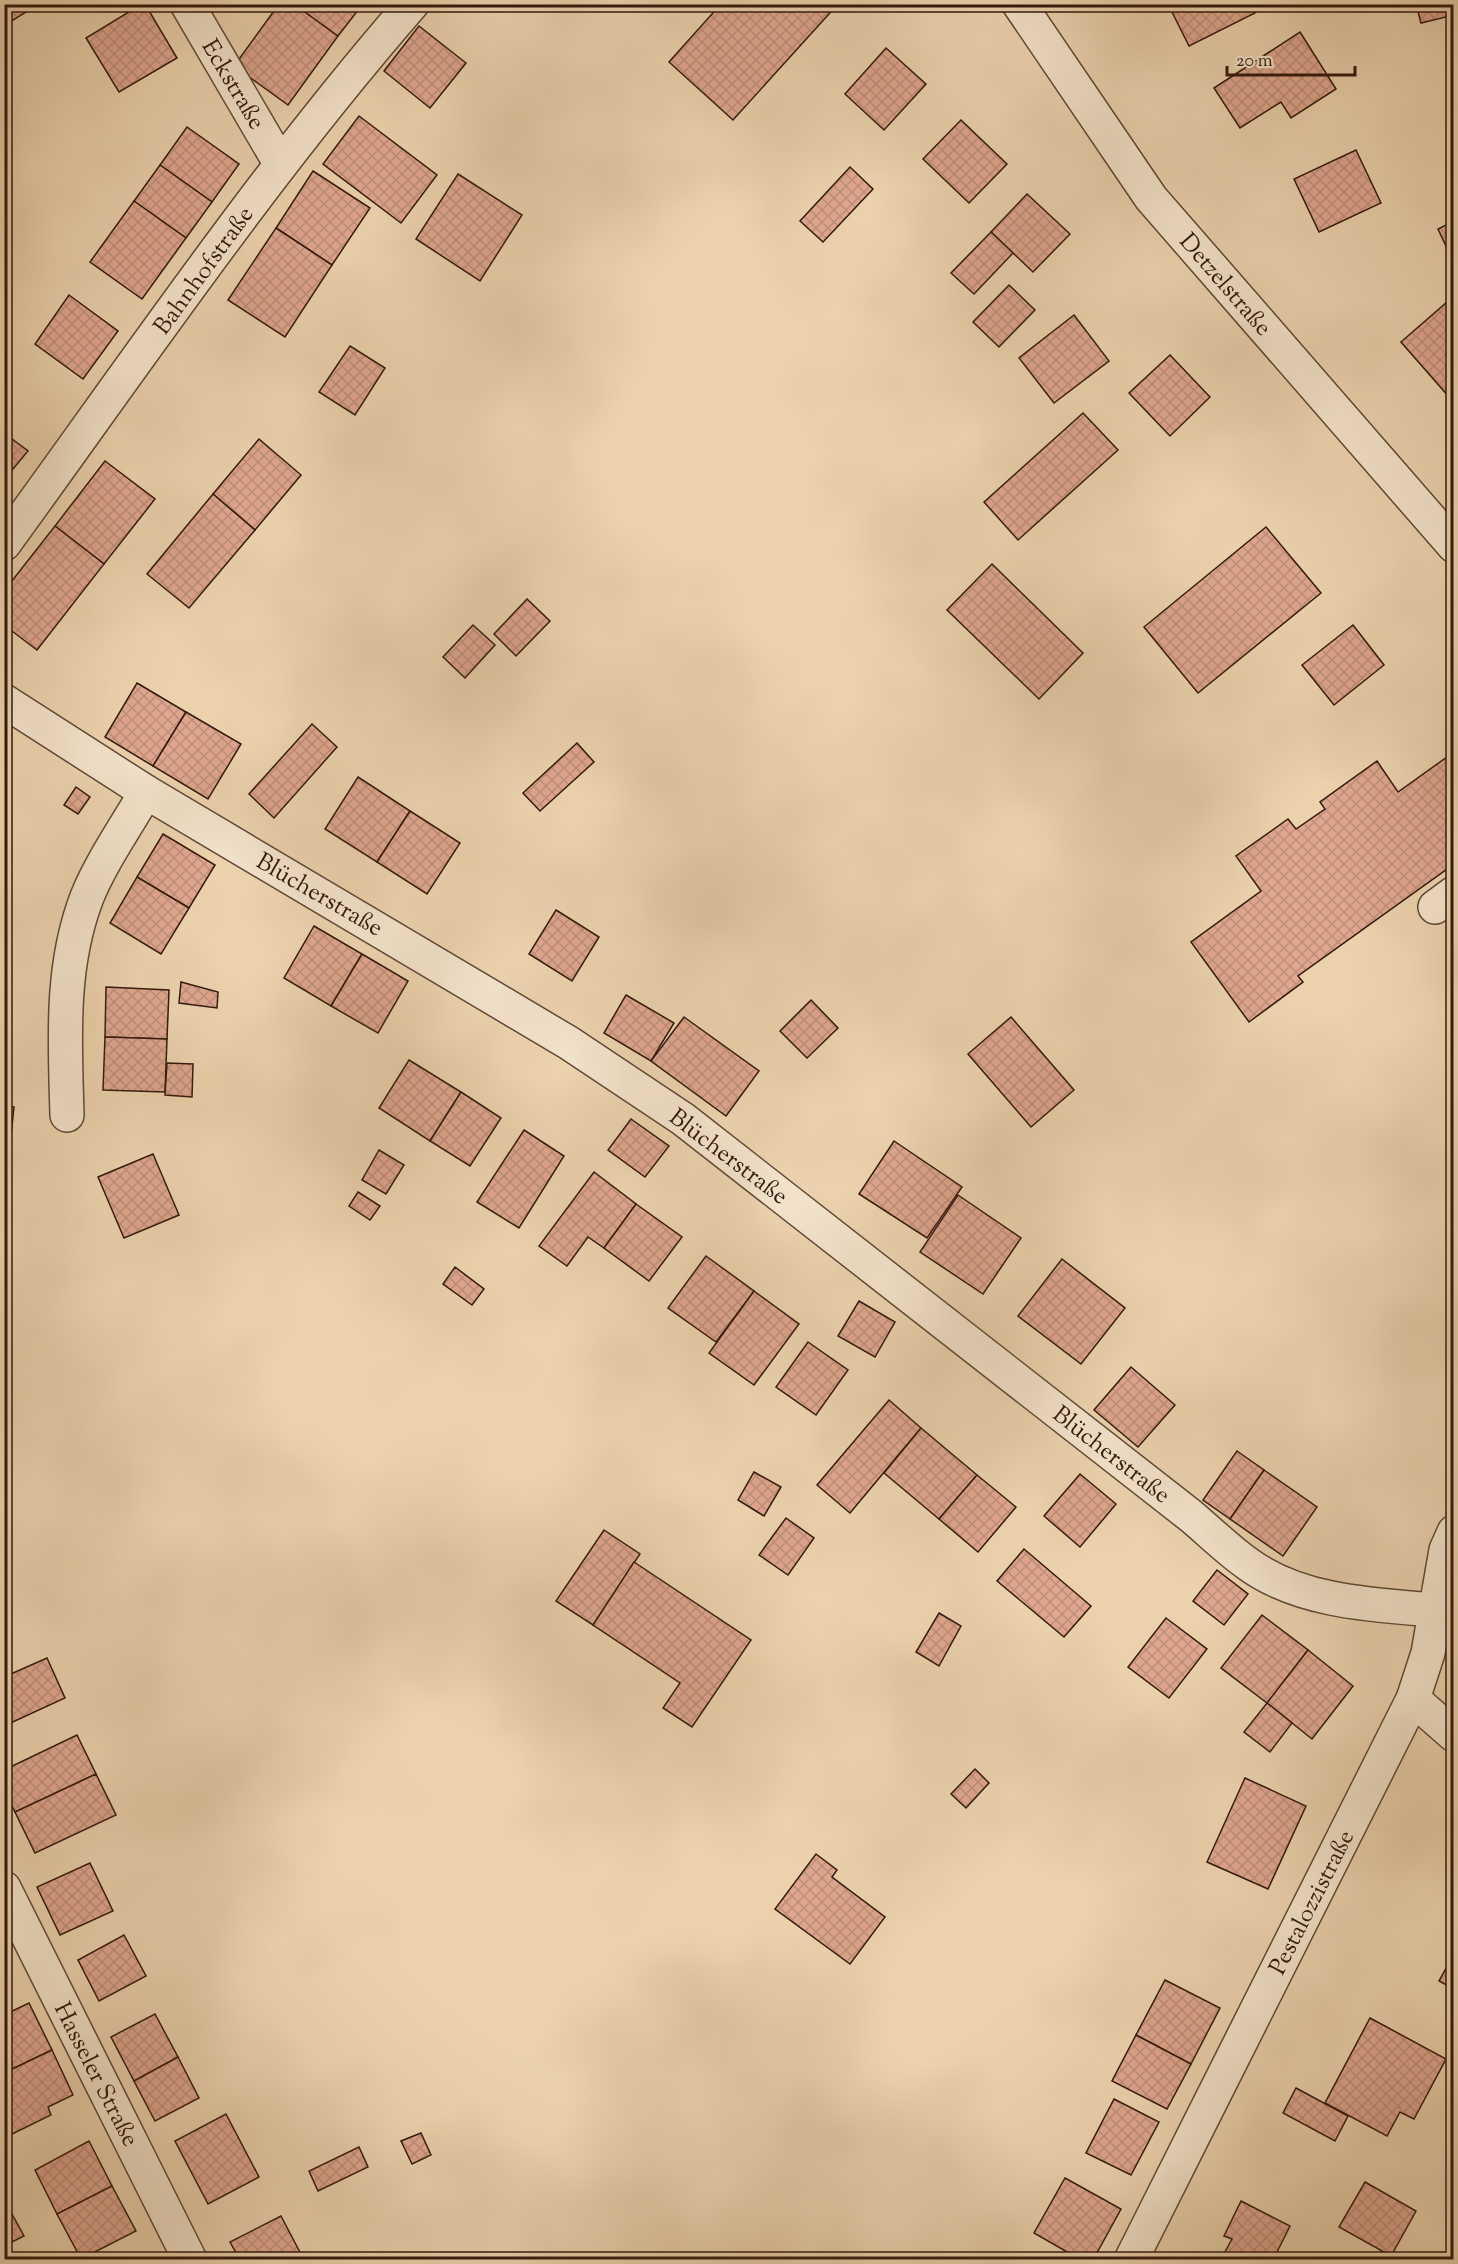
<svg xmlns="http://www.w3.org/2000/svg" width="1458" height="2264" viewBox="0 0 1458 2264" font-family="'Sorts Mill Goudy',serif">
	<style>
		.building { fill: url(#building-cross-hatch); stroke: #33190e; stroke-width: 1.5 }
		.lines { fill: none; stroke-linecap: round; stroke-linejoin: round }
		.minor-casing { stroke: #614736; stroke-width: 36 }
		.minor { stroke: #f2e2ca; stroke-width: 33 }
		.labels { text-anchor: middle; stroke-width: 5; stroke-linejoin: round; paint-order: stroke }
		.street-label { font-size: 24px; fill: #33190e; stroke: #f2e2ca }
	</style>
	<defs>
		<pattern id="building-cross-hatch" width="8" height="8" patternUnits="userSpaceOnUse" patternTransform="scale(1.5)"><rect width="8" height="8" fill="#dea68e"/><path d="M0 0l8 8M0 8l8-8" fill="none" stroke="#bf8e79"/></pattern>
	</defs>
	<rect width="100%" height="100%" fill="#ebd2ad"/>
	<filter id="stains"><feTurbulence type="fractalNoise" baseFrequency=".00333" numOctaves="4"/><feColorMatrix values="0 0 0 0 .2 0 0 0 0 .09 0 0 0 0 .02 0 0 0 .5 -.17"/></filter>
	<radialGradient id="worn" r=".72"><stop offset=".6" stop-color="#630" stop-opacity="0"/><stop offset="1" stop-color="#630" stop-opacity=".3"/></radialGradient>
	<g class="building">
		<polygon points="4,4 39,4 10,22 4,12"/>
		<polygon points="142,4 145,4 177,58 119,92 86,38"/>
		<polygon points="279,4 294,4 338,36 288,105 234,66"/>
		<polygon points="294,4 361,4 362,5 338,36"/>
		<polygon points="721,4 838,4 733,120 669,62"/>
		<polygon points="1168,4 1250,4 1255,13 1189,46"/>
		<polygon points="1416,4 1454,4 1454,15 1421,23"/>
		<polygon points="419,26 466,63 430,108 384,71"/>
		<polygon points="1300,32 1336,89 1291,118 1281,102 1240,128 1214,88"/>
		<polygon points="886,48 926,84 884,130 845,94"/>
		<polygon points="359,116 437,175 401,223 323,164"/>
		<polygon points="961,120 1007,164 969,203 923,159"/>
		<polygon points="187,127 239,164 212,202 160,165"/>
		<polygon points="1356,150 1381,203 1319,232 1294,179"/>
		<polygon points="160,165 212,202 186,238 134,201"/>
		<polygon points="850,167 873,189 823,242 800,221"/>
		<polygon points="313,171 370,208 332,265 276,228"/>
		<polygon points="458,174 522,215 480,281 416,239"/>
		<polygon points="1027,194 1070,234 1033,272 991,232"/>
		<polygon points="134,201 186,238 142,299 90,262"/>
		<polygon points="1454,221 1454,261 1453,261 1438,229"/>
		<polygon points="276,228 332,265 285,337 228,300"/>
		<polygon points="991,232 1013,253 974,294 951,273"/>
		<polygon points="1009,285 1035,310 999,347 973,322"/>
		<polygon points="69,295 118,331 83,379 35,344"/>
		<polygon points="1454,296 1454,393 1449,397 1401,342"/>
		<polygon points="1074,315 1109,361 1054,403 1019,358"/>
		<polygon points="350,346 385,368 355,415 319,392"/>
		<polygon points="1170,355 1210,397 1170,436 1129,393"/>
		<polygon points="1083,413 1118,450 1018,540 984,502"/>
		<polygon points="4,433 28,451 4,480"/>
		<polygon points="259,439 301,475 255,530 213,494"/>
		<polygon points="105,461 155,499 104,564 55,526"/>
		<polygon points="213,494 255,530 189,608 147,574"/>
		<polygon points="55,526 104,564 37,650 4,625 4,591"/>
		<polygon points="1266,527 1321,593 1198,693 1144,627"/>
		<polygon points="992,564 1083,653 1039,699 947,610"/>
		<polygon points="527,599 550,621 516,656 494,634"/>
		<polygon points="473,625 495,645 465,678 443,657"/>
		<polygon points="1353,625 1384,665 1334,705 1302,665"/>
		<polygon points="137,683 186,712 153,766 105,737"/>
		<polygon points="186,712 241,744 208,799 153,766"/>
		<polygon points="312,724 337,747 274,818 249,794"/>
		<polygon points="577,743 594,762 540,811 523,793"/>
		<polygon points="1454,752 1454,864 1298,976 1303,982 1249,1022 1191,942 1261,891 1236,856 1288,819 1296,829 1325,809 1320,802 1377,761 1398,792"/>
		<polygon points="358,777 410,811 377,862 325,829"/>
		<polygon points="76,787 90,797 78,814 64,805"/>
		<polygon points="410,811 460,843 427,894 377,862"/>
		<polygon points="163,834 215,865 189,908 137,877"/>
		<polygon points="137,877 189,908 161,954 110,923"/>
		<polygon points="556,910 599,937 572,981 529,954"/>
		<polygon points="314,926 362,954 331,1006 284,978"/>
		<polygon points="362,954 408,981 378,1033 331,1006"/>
		<polygon points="181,982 218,992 217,1008 179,1003"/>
		<polygon points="106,987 169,990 167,1039 105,1037"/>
		<polygon points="626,995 674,1023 651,1061 604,1033"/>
		<polygon points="811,1000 838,1028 807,1058 780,1031"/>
		<polygon points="684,1017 759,1071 726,1116 651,1061"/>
		<polygon points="1011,1017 1074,1090 1031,1127 968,1054"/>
		<polygon points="105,1037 167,1039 165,1092 103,1090"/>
		<polygon points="409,1060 461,1092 430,1141 379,1108"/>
		<polygon points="167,1063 193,1064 192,1097 165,1095"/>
		<polygon points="461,1092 501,1118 470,1166 430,1141"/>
		<polygon points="4,1106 14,1107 11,1136 4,1135"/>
		<polygon points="631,1119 669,1146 645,1177 608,1150"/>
		<polygon points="524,1130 564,1156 519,1228 477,1202"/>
		<polygon points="894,1141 962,1187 927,1238 859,1194"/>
		<polygon points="379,1150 404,1165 386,1194 362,1180"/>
		<polygon points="153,1154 179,1215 124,1238 98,1177"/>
		<polygon points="594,1172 636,1204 604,1248 588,1237 567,1266 539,1246"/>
		<polygon points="358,1192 380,1206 370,1220 349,1206"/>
		<polygon points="958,1195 1021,1238 983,1294 920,1252"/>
		<polygon points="636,1204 682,1237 649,1281 604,1248"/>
		<polygon points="706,1256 754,1291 716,1342 668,1308"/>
		<polygon points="1062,1259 1125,1308 1081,1364 1018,1316"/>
		<polygon points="455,1267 484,1289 472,1305 443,1284"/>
		<polygon points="754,1291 799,1324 754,1385 709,1353"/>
		<polygon points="859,1301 895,1322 875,1357 838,1336"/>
		<polygon points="808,1342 848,1370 816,1415 776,1387"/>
		<polygon points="1131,1367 1175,1405 1138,1447 1094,1410"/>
		<polygon points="889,1400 921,1428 850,1513 817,1485"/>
		<polygon points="921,1428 977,1475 939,1519 884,1473"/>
		<polygon points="1237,1451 1264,1470 1230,1519 1203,1500"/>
		<polygon points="1264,1470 1317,1507 1283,1556 1230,1519"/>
		<polygon points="754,1472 781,1487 764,1516 738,1500"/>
		<polygon points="1080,1474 1116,1504 1080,1547 1044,1516"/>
		<polygon points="977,1475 1016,1507 978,1552 939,1519"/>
		<polygon points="786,1518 814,1538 788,1575 759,1555"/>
		<polygon points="604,1530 640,1554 593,1625 556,1601"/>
		<polygon points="1024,1549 1091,1606 1064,1637 997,1581"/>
		<polygon points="634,1562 751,1640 692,1727 663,1708 680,1683 593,1625"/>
		<polygon points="1217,1570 1248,1594 1224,1625 1193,1601"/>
		<polygon points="939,1613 961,1626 939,1666 916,1652"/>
		<polygon points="1262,1615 1308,1650 1267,1703 1221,1668"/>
		<polygon points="1166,1618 1207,1649 1169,1698 1128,1667"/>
		<polygon points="1308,1650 1353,1686 1312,1739 1267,1703"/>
		<polygon points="47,1658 65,1698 4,1726 4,1677"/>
		<polygon points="1267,1703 1292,1723 1270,1752 1244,1732"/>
		<polygon points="77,1735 96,1774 15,1812 4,1790 4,1770"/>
		<polygon points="975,1769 989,1783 966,1808 951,1794"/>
		<polygon points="96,1774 116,1815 35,1853 15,1812"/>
		<polygon points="1245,1778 1306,1806 1268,1889 1207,1862"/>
		<polygon points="816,1854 837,1870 832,1877 885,1917 850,1964 775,1909"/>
		<polygon points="90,1863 113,1911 60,1935 37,1887"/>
		<polygon points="124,1935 146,1976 99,2001 78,1960"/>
		<polygon points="1454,1954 1454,1989 1439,1981"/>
		<polygon points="1165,1980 1220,2008 1191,2064 1136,2035"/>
		<polygon points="29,2003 52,2050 4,2073 4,2015"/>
		<polygon points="155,2014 178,2057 134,2081 111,2037"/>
		<polygon points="1370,2018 1446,2059 1414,2119 1400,2112 1387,2136 1325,2103"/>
		<polygon points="1136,2035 1191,2064 1167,2109 1112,2081"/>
		<polygon points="52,2050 73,2095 48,2107 51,2115 4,2138 4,2073"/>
		<polygon points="178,2057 199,2098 155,2121 134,2081"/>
		<polygon points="1296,2088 1348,2116 1335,2141 1283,2113"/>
		<polygon points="1114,2099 1159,2122 1131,2175 1086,2153"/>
		<polygon points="226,2114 259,2177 208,2204 175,2141"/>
		<polygon points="421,2133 431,2155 412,2164 401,2141"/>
		<polygon points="89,2141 112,2186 57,2214 35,2170"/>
		<polygon points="359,2147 368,2167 318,2191 309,2171"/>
		<polygon points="1065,2178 1121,2209 1093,2260 1081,2260 1034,2233"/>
		<polygon points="1365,2182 1416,2211 1391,2256 1339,2227"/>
		<polygon points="112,2186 136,2231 81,2259 57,2214"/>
		<polygon points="1241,2201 1290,2226 1273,2260 1221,2259 1232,2239 1224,2236"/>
		<polygon points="12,2214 24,2236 4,2246 4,2217"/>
		<polygon points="281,2216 303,2258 240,2260 230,2242"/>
	</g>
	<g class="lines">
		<defs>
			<g id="minor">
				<polyline points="187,4 280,163"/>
				<polyline points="1019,4 1151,198 1454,546"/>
				<path d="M4 544C137 361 264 174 412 4"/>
				<path d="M4 701 146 792 569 1043 683 1119 1191 1516C1210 1532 1228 1550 1248 1564 1300 1602 1373 1605 1435 1610"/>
				<polyline points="1435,907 1454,893"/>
				<path d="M67 1115C65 1041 60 967 87 897 101 862 127 825 146 792"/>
				<polyline points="1413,1699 1454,1735"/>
				<polyline points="4,1888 190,2260"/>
				<polyline points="1131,2260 1413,1699 1428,1653 1446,1550 1454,1532"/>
			</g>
		</defs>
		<use href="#minor" class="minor-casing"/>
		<use href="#minor" class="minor"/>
	</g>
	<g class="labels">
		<g class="street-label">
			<text transform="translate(234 84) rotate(59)" y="8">Eckstraße</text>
			<text transform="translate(203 270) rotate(-54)" y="8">Bahnhofstraße</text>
			<text transform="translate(1226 284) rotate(49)" y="8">Detzelstraße</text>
			<text transform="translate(320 894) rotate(30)" y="8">Blücherstraße</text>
			<text transform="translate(729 1156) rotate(37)" y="8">Blücherstraße</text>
			<text transform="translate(1112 1454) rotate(38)" y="8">Blücherstraße</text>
			<text transform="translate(1311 1902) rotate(-63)" y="8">Pestalozzistraße</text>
			<text transform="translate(97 2074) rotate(63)" y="8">Hasseler Straße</text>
		</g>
	</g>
	<rect width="1458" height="2264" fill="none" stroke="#ebd2ad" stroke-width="24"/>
	<rect x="6" y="6" width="1446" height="2252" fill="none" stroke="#33190e" stroke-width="3"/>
	<rect x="12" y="12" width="1434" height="2240" fill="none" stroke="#33190e" stroke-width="1.5"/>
	<path d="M1227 66v9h128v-9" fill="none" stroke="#33190e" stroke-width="3"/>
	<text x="1236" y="66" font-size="18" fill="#33190e" stroke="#f2e2ca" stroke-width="4.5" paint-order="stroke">20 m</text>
	<rect width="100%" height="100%" filter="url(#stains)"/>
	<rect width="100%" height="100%" fill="url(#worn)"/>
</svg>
